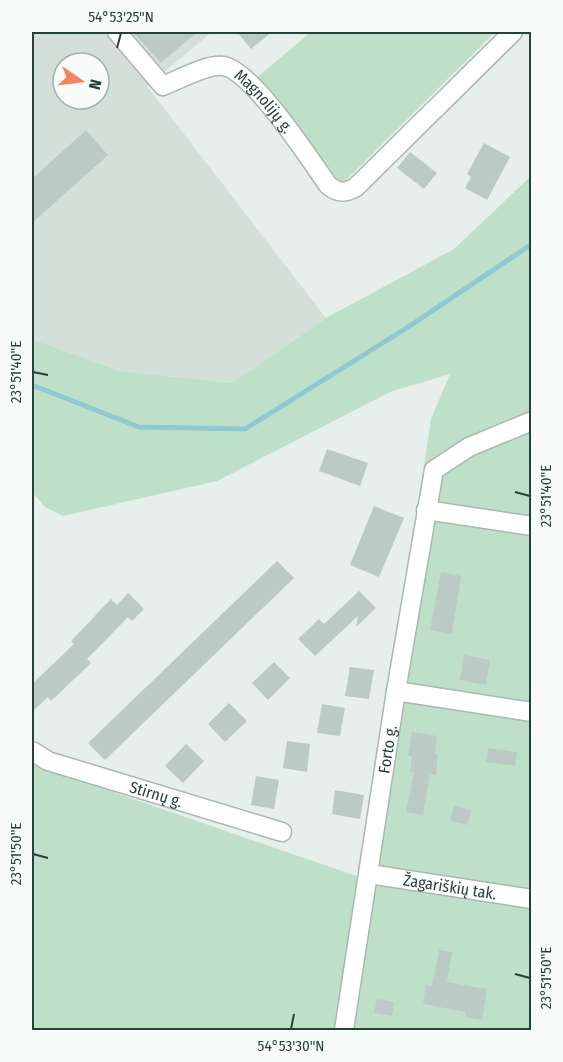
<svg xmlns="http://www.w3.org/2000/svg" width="563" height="1062" viewBox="0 0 563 1062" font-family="'Fira Sans Condensed',sans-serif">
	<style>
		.built { fill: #d4dfda; fill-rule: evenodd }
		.green { fill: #bfe0c8 }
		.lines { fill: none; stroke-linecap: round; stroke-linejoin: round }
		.stream { stroke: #8ec9d4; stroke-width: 5 }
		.building { fill: #bbcac4 }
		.street-casing { stroke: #a8b8b2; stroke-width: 21 }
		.street { stroke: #fff; stroke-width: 18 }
		.ticks { fill: none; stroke: #24423a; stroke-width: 2 }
		.labels { text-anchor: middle; stroke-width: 6; stroke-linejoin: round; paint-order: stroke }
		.street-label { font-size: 16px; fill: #24423a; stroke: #f7fbf9 }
		.neatline { fill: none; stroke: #24423a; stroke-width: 2 }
		.ticks-label { font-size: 15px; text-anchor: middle; fill: #24423a }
	</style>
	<rect width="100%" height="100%" fill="#e6efeb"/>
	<path class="built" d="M32 32H212L147 86 326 318 232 383 120 371 32 339ZM63 63H99V99H63Z"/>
	<g class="green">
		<polygon points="311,32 495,32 341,185 332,180 254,80"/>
		<polygon points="531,176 531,1030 32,1030 32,764 362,878 431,419 450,374 390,392 217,481 63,516 45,507 32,492 32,339 120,371 232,383 326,318 454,249"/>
	</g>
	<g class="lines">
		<polyline class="stream" points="32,385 139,427 245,429 405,329 532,244"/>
	</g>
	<g class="building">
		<polygon points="133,32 197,32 161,63"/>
		<polygon points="237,32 272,32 251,49"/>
		<polygon points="86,130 108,155 32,223 32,179"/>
		<polygon points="484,143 510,157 487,200 465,188 471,177 467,174"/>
		<polygon points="410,152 437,173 424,189 397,168"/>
		<polygon points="327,449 368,463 360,486 319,471"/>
		<polygon points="374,506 404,518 379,577 350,565"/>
		<polygon points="277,561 294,578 105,760 88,743"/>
		<polygon points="441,572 461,576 452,634 430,630"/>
		<polygon points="359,591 376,608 356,627 358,616 315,656 298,639 319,619 324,624"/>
		<polygon points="128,593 144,609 132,621 128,617 87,659 91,663 51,701 48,697 32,712 32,684 74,644 71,641 111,599 117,605"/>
		<polygon points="464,655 490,660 486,685 460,680"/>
		<polygon points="274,662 290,678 268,700 252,683"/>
		<polygon points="350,667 374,670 369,699 345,696"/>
		<polygon points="229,703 247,721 225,742 208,724"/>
		<polygon points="322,704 345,708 340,736 317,733"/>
		<polygon points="412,732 437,736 435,753 438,754 436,775 430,775 423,815 406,812 414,772 410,772 412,756 408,756"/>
		<polygon points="287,741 310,744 307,772 283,768"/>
		<polygon points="186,744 204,761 183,783 165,766"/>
		<polygon points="488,748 517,752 515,766 486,762"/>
		<polygon points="256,776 279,780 274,809 251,805"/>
		<polygon points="335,790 364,795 360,819 332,814"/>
		<polygon points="454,806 471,810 468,825 450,821"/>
		<polygon points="439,950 452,952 447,982 487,989 482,1020 465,1017 466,1012 423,1004 426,985 432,986"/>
		<polygon points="377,999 394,1002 392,1016 374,1013"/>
	</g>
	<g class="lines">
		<defs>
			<g id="street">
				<path id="s1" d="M117 32 163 86C178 80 208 63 224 66 254 73 309 158 328 185 338 194 346 193 356 187L513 32"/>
				<polyline points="426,510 532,526"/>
				<polyline points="396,691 532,712"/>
				<path id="s2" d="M32 751 48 761 282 832"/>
				<path id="s3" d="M369 874 532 899"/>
				<path id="s4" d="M344 1030 396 691 434 470 469 447 532 421"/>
			</g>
		</defs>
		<use href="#street" class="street-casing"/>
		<use href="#street" class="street"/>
	</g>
	<path class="ticks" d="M117 48 121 33M33 372 48 375M515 492 530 496M33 854 48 858M515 974 530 978M291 1029 294 1014"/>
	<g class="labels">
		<g class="street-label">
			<text dy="6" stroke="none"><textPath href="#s1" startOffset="190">Magnolijų g.</textPath></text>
			<text dy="6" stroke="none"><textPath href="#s4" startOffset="284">Forto g.</textPath></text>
			<text dy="6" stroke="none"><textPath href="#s2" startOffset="132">Stirnų g.</textPath></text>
			<text dy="6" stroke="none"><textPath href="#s3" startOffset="82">Žagariškių tak.</textPath></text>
		</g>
	</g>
	<rect width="563" height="1062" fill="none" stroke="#f7fbf9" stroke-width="66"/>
	<g transform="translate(81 81) rotate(104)"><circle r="28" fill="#f7fbf9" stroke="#a3b1ad" stroke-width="1.5"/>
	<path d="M0-4.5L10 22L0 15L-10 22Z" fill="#f4845f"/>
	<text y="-9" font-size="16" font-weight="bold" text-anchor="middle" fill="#24423a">N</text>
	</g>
	<rect x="33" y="33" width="497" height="996" class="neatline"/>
	<g class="ticks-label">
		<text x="121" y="22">54°53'25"N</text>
		<text transform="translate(16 372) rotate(-90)" y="5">23°51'40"E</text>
		<text transform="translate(546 496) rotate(-90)" y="5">23°51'40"E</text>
		<text transform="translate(16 854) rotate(-90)" y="5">23°51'50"E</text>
		<text transform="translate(546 978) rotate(-90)" y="5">23°51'50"E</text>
		<text x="291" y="1051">54°53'30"N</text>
	</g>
</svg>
